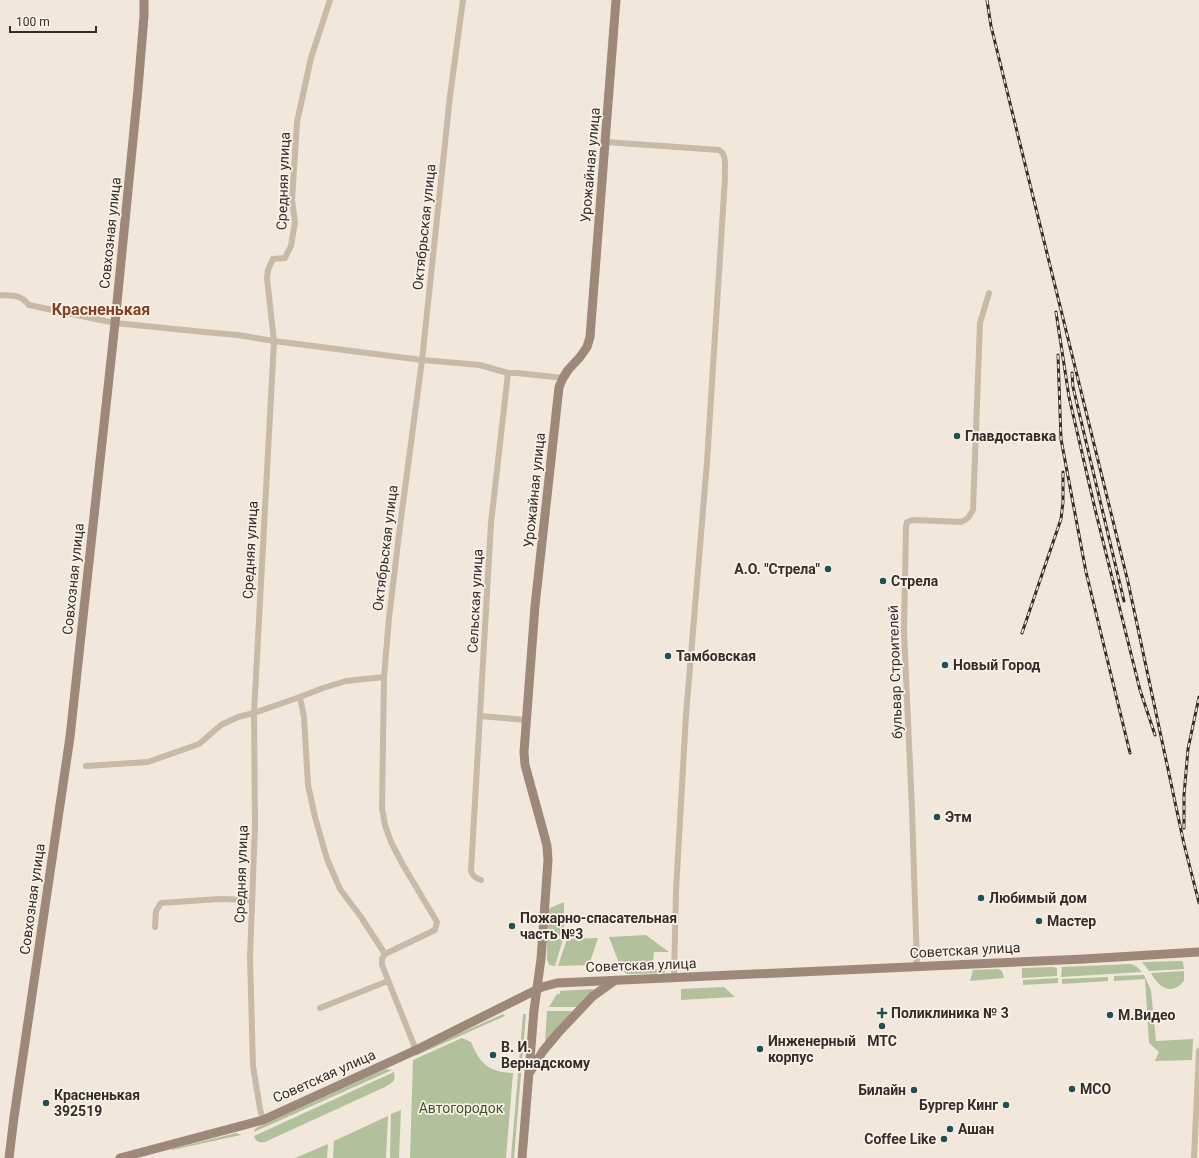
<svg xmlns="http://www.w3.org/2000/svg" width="1199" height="1158" viewBox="0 0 1199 1158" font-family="Roboto,sans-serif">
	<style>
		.green { fill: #b2c09b }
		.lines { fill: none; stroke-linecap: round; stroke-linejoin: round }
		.street { stroke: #c9b9a7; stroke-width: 6 }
		.secondary { stroke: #9d8879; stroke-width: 9 }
		.rail-casing { stroke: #362d28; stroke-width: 3 }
		.rail { stroke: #f9f2e8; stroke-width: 1.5; stroke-dasharray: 4.5; stroke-linecap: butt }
		.poi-dot { fill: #1e5057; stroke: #f9f2e8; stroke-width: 1.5 }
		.labels { text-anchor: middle; stroke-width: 3.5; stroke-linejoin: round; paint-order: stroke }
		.street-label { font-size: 14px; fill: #362d28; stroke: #f9f2e8 }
		.poi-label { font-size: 14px; font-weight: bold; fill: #362d28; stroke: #f9f2e8; text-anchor: start }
		.park-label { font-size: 14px; fill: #43542c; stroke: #f9f2e8 }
		.quarter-label { font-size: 16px; font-weight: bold; fill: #843f22; stroke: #f9f2e8 }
	</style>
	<rect width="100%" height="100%" fill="#f1e8db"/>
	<g class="green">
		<polygon points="564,902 564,935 548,936 548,909"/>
		<polygon points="646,935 669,952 654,952 653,962 619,963 609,937"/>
		<polygon points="598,938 589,965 558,966 567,939"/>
		<polygon points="547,939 563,939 555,966 549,965 547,959"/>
		<polygon points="1182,961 1183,962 1184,969 1149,971 1142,962"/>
		<polygon points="1131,964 1137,967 1142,972 1061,977 1062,967"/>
		<polygon points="650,966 652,970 667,969 664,973 627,974 620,969 607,969 607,968"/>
		<polygon points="1053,967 1057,968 1057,976 1022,978 1022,968"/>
		<polygon points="998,969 1002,971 1004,978 970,981 973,970"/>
		<path d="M1184 971V981C1171 996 1159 988 1151 973Z"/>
		<polygon points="1144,975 1151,990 1156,1041 1193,1039 1192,1060 1155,1061 1159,1052 1149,1043 1145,979 1114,981 1114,976"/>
		<polygon points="1108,977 1108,981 1062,984 1062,979"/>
		<polygon points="1058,978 1058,983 1023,985 1023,980"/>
		<polygon points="724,987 735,997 681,1000 681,989"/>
		<polygon points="594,989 578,1007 549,1007 557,994 560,994 560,991"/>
		<polygon points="547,1011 573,1011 545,1042"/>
		<polygon points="503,1014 505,1016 415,1056 418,1052"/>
		<polygon points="523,1014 526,1014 514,1158 511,1158"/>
		<path d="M462 1038 471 1042C480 1064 489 1072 513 1073L506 1158H410L413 1060Z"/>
		<polygon points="386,1069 392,1070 254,1132 255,1129 258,1127"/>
		<path d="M394 1072C396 1081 392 1083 385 1087L265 1142C259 1143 256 1142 254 1136Z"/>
		<polygon points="401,1110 399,1158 390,1158 391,1114"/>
		<polygon points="388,1116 386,1158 333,1158 334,1141"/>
		<polygon points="236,1133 241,1135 172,1150 172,1149"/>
		<polygon points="328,1144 327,1158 295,1158"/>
	</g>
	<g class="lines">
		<g class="street">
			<path d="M606 142 719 150C728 155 724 170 725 178L707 462 686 715 676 891 674 978"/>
			<path d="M0 295C13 296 20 294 29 305L115 323 204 332 238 335 274 341 422 360 480 365 508 373"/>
			<polyline points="384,677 346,681 323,688 300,697 304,717 308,785 315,817 327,859 340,889 361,917 385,954"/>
			<polyline points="480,716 526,720"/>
			<polyline points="86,766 148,762 199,744 221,725 238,717 254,713 300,697"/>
			<path d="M481 880C475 878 473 876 471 871L491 523 508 373H517L563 378"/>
			<polyline points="155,927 156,911 161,903 219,899 252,900"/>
			<polyline points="917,966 912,810 904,631 906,527 907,522 913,520 961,522 968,518 973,510 980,323 989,293"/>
			<polyline points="320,1008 388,981"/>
			<polyline points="416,1050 382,965 382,959 385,954 435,930 437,922 403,865 391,842 385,825 382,808 384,677 389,618 400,526 422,360 450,96 463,0"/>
			<polyline points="263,1120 260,1109 253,1066 250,957 255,825 254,713 274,341 267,278 268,270 273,259 285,258 291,246 295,222 292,200 297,122 311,58 330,0"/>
			<polyline points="1194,1158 1199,1051"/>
		</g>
		<g class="secondary">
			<polyline points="530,1072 543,1051 558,1033 593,996 614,981"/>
			<polyline points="9,1158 14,1117 70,737 115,323 138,89 144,16 144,0"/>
			<polyline points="120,1158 263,1120 416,1050 542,987 557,983 1084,959 1199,952"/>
			<polyline points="522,1158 534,1010 541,959 548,860 547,846 545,838 525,765 524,752 535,606 559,387 563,378 568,370 580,357 587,347 590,337 616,0"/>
		</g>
		<defs>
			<g id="rail">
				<polyline points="987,0 991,26 1009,99 1128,582 1184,844 1199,903"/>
				<polyline points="1056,312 1069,397 1096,513 1140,690 1155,735"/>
				<polyline points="1058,355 1061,439 1086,572 1130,753"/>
				<polyline points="1072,373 1073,387 1124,601"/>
				<polyline points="1022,633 1061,519 1063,502 1063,472"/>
				<polyline points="1184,828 1184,795 1188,749 1199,697"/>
			</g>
		</defs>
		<use href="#rail" class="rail-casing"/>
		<use href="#rail" class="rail"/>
	</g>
	<g class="poi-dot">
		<circle cx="957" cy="436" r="4"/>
		<circle cx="828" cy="569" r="4"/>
		<circle cx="883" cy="581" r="4"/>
		<circle cx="668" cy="656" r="4"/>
		<circle cx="945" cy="665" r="4"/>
		<circle cx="937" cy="817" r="4"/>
		<circle cx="981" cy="898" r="4"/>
		<circle cx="1039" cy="921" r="4"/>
		<circle cx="512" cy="926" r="4"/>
		<path d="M880 1007h4v4h4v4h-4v4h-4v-4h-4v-4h4z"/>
		<circle cx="1110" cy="1015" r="4"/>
		<circle cx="882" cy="1026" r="4"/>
		<circle cx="760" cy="1049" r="4"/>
		<circle cx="493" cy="1055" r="4"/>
		<circle cx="1072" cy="1089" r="4"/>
		<circle cx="914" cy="1090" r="4"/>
		<circle cx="46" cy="1103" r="4"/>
		<circle cx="1006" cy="1105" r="4"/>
		<circle cx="950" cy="1129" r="4"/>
		<circle cx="944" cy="1139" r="4"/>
	</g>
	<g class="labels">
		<g class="street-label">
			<text transform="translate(590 165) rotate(-85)" y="5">Урожайная улица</text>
			<text transform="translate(283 181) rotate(-88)" y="5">Средняя улица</text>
			<text transform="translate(424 227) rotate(-84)" y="5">Октябрьская улица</text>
			<text transform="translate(110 233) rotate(-84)" y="5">Совхозная улица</text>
			<text transform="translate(534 490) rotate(-84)" y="5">Урожайная улица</text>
			<text transform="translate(385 548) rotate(-83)" y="5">Октябрьская улица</text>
			<text transform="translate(250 550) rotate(-87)" y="5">Средняя улица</text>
			<text transform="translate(73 579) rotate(-84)" y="5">Совхозная улица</text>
			<text transform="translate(475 601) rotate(-87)" y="5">Сельская улица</text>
			<text transform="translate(895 672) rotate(-92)" y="5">бульвар Строителей</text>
			<text transform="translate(241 874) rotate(-88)" y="5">Средняя улица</text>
			<text transform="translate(32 899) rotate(-82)" y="5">Совхозная улица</text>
			<text transform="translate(965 950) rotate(-3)" y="5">Советская улица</text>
			<text transform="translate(641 965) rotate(-2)" y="5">Советская улица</text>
			<text transform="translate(324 1076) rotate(-24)" y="5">Советская улица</text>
		</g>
		<g class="poi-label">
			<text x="965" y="441">Главдоставка</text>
			<text x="820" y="574" text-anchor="end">А.О. "Стрела"</text>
			<text x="891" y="586">Стрела</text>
			<text x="676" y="661">Тамбовская</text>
			<text x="953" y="670">Новый Город</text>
			<text x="945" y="822">Этм</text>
			<text x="989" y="903">Любимый дом</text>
			<text x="520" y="923">Пожарно-спасательная<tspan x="520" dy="16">часть №3</tspan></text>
			<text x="1047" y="926">Мастер</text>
			<text x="891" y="1018">Поликлиника № 3</text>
			<text x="1118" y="1020">М.Видео</text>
			<text x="768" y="1046">Инженерный<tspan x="768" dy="16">корпус</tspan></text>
			<text x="882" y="1046" text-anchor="middle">МТС</text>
			<text x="501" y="1052">В. И.<tspan x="501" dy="16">Вернадскому</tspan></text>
			<text x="1080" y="1094">МСО</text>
			<text x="906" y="1095" text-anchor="end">Билайн</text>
			<text x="54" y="1100">Красненькая<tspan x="54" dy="16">392519</tspan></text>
			<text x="998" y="1110" text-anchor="end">Бургер Кинг</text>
			<text x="958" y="1134">Ашан</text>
			<text x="936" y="1144" text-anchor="end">Coffee Like</text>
		</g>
		<g class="park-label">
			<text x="461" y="1113">Автогородок</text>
		</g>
		<g class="quarter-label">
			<text x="101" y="315">Красненькая</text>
		</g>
	</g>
	<path d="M10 26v6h86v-6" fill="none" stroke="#362d28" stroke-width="2"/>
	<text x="16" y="26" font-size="12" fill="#362d28" stroke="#f9f2e8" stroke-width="3" paint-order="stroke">100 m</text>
</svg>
